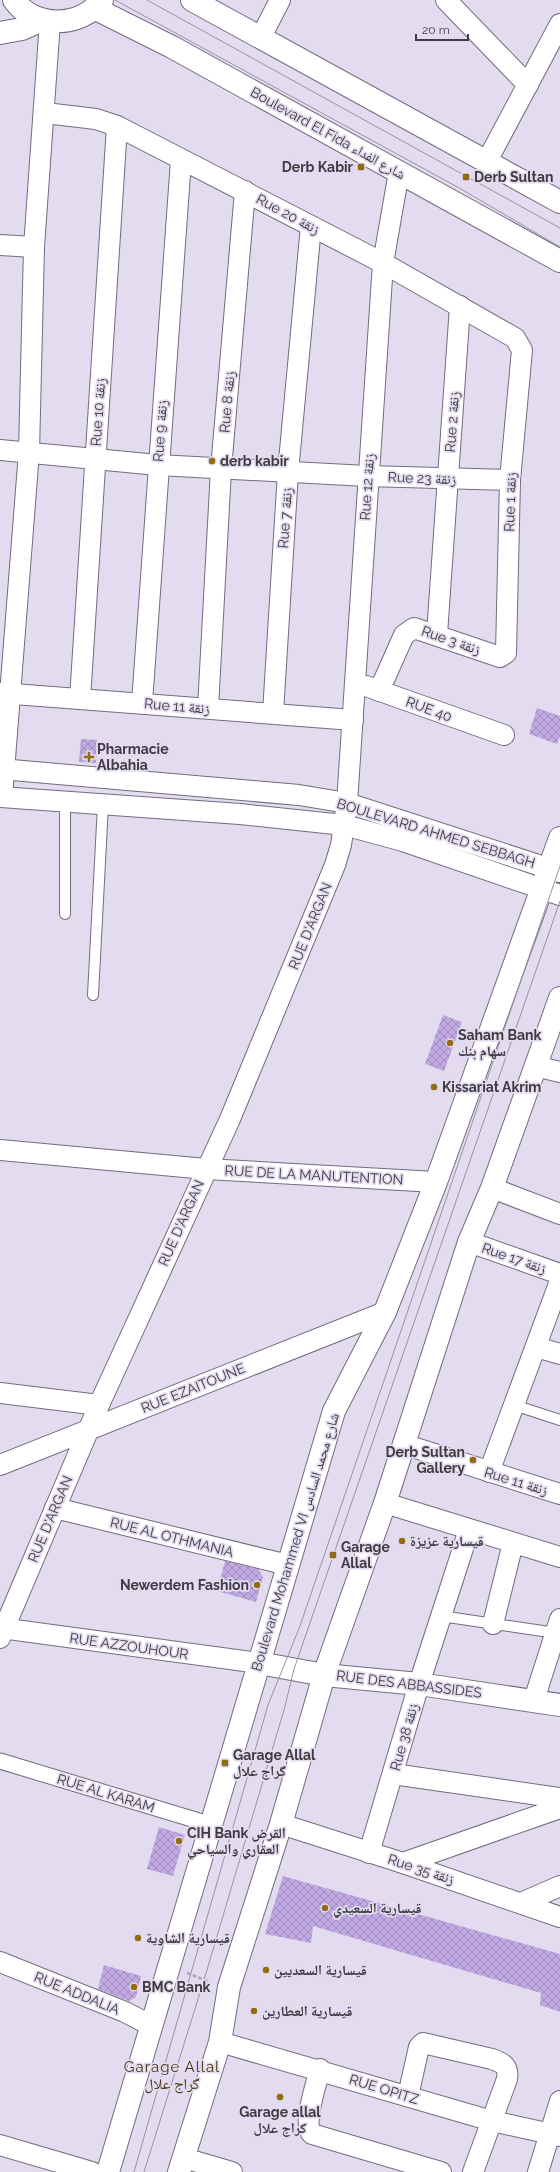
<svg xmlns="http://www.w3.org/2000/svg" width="560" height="2172" viewBox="0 0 560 2172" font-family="Raleway,'Noto Naskh Arabic',sans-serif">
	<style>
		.building { fill: url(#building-cross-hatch) }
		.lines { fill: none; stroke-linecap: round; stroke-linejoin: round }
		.service-casing { stroke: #736c7e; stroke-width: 12 }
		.pedestrian-casing { stroke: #736c7e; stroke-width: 17 }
		.minor-casing { stroke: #736c7e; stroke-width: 22 }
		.tertiary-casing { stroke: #736c7e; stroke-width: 24 }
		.secondary-casing { stroke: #736c7e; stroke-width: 24 }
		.primary-casing { stroke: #736c7e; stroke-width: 24 }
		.path { stroke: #afa9b8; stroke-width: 2.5; stroke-dasharray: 4 2; stroke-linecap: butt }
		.service { stroke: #fff; stroke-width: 10 }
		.pedestrian { stroke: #fff; stroke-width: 15 }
		.minor { stroke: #fff; stroke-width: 20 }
		.tertiary { stroke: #fff; stroke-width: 22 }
		.secondary { stroke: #fff; stroke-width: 22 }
		.primary { stroke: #fff; stroke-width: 22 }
		.tram { stroke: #9993a1; stroke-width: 1 }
		.poi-dot { fill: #916c12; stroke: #e3dbef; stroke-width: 1.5 }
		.labels { text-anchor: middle; stroke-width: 3.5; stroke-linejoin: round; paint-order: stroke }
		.street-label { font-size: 14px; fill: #3e3b42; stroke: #e3dbef }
		.poi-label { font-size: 14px; font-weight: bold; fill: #3e3b42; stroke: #e3dbef; text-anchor: start }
		.neighbourhood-label { font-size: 15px; letter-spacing: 1px; fill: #49370f; stroke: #e3dbef }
	</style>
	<defs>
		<pattern id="building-cross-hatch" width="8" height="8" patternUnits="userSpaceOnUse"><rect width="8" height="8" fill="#c1a9e4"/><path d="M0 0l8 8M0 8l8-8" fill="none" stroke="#9e8bba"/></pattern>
	</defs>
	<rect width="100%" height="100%" fill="#e3dbef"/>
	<g class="building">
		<polygon points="537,708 560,716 560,736 557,744 529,734"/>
		<polygon points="81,739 97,740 96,763 79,762"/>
		<polygon points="443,1015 462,1022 444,1071 425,1064"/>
		<polygon points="225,1561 258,1569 263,1577 256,1602 217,1591"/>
		<polygon points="159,1827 185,1835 173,1876 147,1869"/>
		<polygon points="283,1876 560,1954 560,2012 540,2005 541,1993 313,1926 311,1943 265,1934"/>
		<polygon points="104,1965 141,1976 136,1997 129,2001 98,1989"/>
	</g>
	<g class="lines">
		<defs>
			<g id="service">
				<polyline points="65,914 65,802"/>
				<polyline points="93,995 103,805"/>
				<polyline points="514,1405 560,1420"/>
				<polyline points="441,1616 556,1633"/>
			</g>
			<polyline id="pedestrian" points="0,1761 212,1825"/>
			<g id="minor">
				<polyline points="446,0 528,85"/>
				<polyline points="261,37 280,0"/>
				<polyline points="45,113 96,119 117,126 383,263 515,338 522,350 510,480 506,653 500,657 414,628 404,635 379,691"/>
				<polyline points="487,161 560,24"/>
				<polyline points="0,245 34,247"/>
				<polyline points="0,450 158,465 367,476 510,480"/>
				<polyline points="437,634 460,306"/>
				<polyline points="366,686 504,735"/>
				<polyline points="0,693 353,720"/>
				<polyline points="80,699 117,126"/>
				<polyline points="142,703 181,160"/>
				<polyline points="208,708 221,469 245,191"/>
				<polyline points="273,713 288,472 311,226"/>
				<polyline points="0,769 299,795 347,803 560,872"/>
				<polyline points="0,797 240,814 344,825 403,841 560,895"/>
				<polyline points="2,797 29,452 34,247 50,21"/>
				<polyline points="535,1066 560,1072"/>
				<polyline points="0,1150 206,1169 436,1182"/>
				<polyline points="492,1188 560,1214"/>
				<polyline points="469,1242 560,1274"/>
				<polyline points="536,1347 560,1354"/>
				<polyline points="0,1393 99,1405"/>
				<polyline points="403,1444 560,1494"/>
				<polyline points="0,1465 385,1312"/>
				<polyline points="489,1472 560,1281"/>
				<polyline points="385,1503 560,1557"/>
				<polyline points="55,1508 288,1565"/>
				<polyline points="493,1624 513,1543"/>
				<polyline points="0,1628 259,1663"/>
				<polyline points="0,1638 99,1405 230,1119 335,865 341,845 347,803 383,263 399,172"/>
				<polyline points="534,1700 560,1619"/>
				<polyline points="393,1774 560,1798"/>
				<polyline points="281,1824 403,1863 560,1917"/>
				<polyline points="369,1853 419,1684 469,1530"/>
				<polyline points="403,1863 560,1808"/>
				<polyline points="521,1903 560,1886"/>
				<polyline points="0,1962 125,2012 152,2026"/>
				<polyline points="220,2042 492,2121 560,2136"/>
				<path d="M320 2069C317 2082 302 2125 312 2134L441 2172"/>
				<path d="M408 2096 419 2047 423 2043 492 2059C503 2063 509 2066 507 2079L473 2172"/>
				<polyline points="0,2145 92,2172"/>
				<polyline points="184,2158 232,2172"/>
				<polyline points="538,2172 560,2101"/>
			</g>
			<g id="tertiary">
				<polyline points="0,33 22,29 42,20"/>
				<polyline points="259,1663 324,1675 419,1684 560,1705"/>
			</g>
			<g id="secondary">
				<path d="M14 0C34 29 81 28 102 0"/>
				<polyline points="192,0 560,202"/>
				<polyline points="94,8 172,47 560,261"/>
			</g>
			<g id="primary">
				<polyline points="108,2172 334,1411 385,1312 436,1182 560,838"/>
				<polyline points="179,2172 220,2042 229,1987 281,1824 324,1675 385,1503 469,1242 492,1188 560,998"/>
			</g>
		</defs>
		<use href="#service" class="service-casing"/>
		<use href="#pedestrian" class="pedestrian-casing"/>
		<use href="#minor" class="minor-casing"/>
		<use href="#tertiary" class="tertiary-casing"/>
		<use href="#secondary" class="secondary-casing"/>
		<use href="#primary" class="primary-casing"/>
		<polyline class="path" points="187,1973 210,1982"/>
		<use href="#service" class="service"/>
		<use href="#pedestrian" class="pedestrian"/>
		<use href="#minor" class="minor"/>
		<use href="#tertiary" class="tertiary"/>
		<use href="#secondary" class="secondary"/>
		<use href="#primary" class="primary"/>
		<g class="tram">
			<polyline points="115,0 461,189 560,247"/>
			<polyline points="147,0 560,228"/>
			<polyline points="134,2172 268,1705 300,1626 560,866"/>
			<polyline points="144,2172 204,1980 284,1710 294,1669 560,901"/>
		</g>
	</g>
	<g class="poi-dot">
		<rect x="357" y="163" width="8" height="8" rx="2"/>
		<rect x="462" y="173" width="8" height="8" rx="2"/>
		<circle cx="212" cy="461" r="4"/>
		<path d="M87 751h4v4h4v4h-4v4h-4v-4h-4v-4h4z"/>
		<circle cx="450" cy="1043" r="4"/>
		<circle cx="434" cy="1087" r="4"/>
		<circle cx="473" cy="1460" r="4"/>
		<circle cx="402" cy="1541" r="4"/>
		<rect x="329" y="1551" width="8" height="8" rx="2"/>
		<circle cx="257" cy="1585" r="4"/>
		<rect x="221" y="1759" width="8" height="8" rx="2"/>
		<circle cx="179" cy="1841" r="4"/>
		<circle cx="325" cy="1908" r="4"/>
		<circle cx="138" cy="1938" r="4"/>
		<circle cx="266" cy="1970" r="4"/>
		<circle cx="134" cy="1987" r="4"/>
		<circle cx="254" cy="2011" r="4"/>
		<circle cx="280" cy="2097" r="4"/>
	</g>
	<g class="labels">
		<g class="street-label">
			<text transform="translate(328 133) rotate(29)" y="5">Boulevard El Fida شارع الفداء</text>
			<text transform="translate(288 214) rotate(28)" y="5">Rue 20 زنقة</text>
			<text transform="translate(227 402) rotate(-85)" y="5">Rue 8 زنقة</text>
			<text transform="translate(98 412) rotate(-86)" y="5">Rue 10 زنقة</text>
			<text transform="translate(452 422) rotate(-86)" y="5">Rue 2 زنقة</text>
			<text transform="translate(160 431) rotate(-86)" y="5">Rue 9 زنقة</text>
			<text transform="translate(422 478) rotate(2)" y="5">Rue 23 زنقة</text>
			<text transform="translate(367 487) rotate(-86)" y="5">Rue 12 زنقة</text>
			<text transform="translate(510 502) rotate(-88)" y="5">Rue 1 زنقة</text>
			<text transform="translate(285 518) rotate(-86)" y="5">Rue 7 زنقة</text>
			<text transform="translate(451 640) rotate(19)" y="5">Rue 3 زنقة</text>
			<text transform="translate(177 706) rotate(5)" y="5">Rue 11 زنقة</text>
			<text transform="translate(429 709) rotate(20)" y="5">RUE 40</text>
			<text transform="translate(436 833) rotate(17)" y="5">BOULEVARD AHMED SEBBAGH</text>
			<text transform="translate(310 926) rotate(-68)" y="5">RUE D'ARGAN</text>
			<text transform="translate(314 1175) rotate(3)" y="5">RUE DE LA MANUTENTION</text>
			<text transform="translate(181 1223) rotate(-66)" y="5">RUE D'ARGAN</text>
			<text transform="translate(514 1258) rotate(19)" y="5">Rue 17 زنقة</text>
			<text transform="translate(193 1388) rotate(-22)" y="5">RUE EZAITOUNE</text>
			<text transform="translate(516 1481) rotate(17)" y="5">Rue 11 زنقة</text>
			<text transform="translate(50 1519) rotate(-67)" y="5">RUE D'ARGAN</text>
			<text transform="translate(172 1537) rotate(14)" y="5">RUE AL OTHMANIA</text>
			<text transform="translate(295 1542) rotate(-73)" y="5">Boulevard Mohammed VI شارع محمد السادس</text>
			<text transform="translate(129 1646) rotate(8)" y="5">RUE AZZOUHOUR</text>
			<text transform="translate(409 1684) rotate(7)" y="5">RUE DES ABBASSIDES</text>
			<text transform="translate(404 1737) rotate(-74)" y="5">Rue 38 زنقة</text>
			<text transform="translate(106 1793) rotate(17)" y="5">RUE AL KARAM</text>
			<text transform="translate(421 1869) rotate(18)" y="5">Rue 35 زنقة</text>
			<text transform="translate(77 1993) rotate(22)" y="5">RUE ADDALIA</text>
			<text transform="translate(384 2089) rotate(17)" y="5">RUE OPITZ</text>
		</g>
		<g class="poi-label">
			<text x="353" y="172" text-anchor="end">Derb Kabir</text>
			<text x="474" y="182">Derb Sultan</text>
			<text x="220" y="466">derb kabir</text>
			<text x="97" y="754">Pharmacie<tspan x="97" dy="16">Albahia</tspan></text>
			<text x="458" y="1040">Saham Bank<tspan x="458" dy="16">سهام بنك</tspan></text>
			<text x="442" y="1092">Kissariat Akrim</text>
			<text x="465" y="1457" text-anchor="end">Derb Sultan<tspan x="465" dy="16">Gallery</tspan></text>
			<text x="410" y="1546">قيسارية عزيزة</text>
			<text x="341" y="1552">Garage<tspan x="341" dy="16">Allal</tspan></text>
			<text x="249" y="1590" text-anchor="end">Newerdem Fashion</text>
			<text x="233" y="1760">Garage Allal<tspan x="233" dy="16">گراج علال</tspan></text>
			<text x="187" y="1838">CIH Bank القرض<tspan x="187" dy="16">العقاري والسياحي</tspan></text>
			<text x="333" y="1913">قيسارية السعيدي</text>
			<text x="146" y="1943">قيسارية الشاوية</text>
			<text x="274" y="1975">قيسارية السعديين</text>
			<text x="142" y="1992">BMC Bank</text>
			<text x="262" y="2016">قيسارية العطارين</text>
			<text x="280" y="2117" text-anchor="middle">Garage allal<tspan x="280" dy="16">كراج علال</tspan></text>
		</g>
		<g class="neighbourhood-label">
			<text x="172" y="2072">Garage Allal<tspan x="172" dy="17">گراج علال</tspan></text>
		</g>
	</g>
	<path d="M416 34v6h52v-6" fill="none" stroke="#3e3b42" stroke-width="2"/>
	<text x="422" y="34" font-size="12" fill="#3e3b42" stroke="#e3dbef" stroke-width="3" paint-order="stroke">20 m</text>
</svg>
